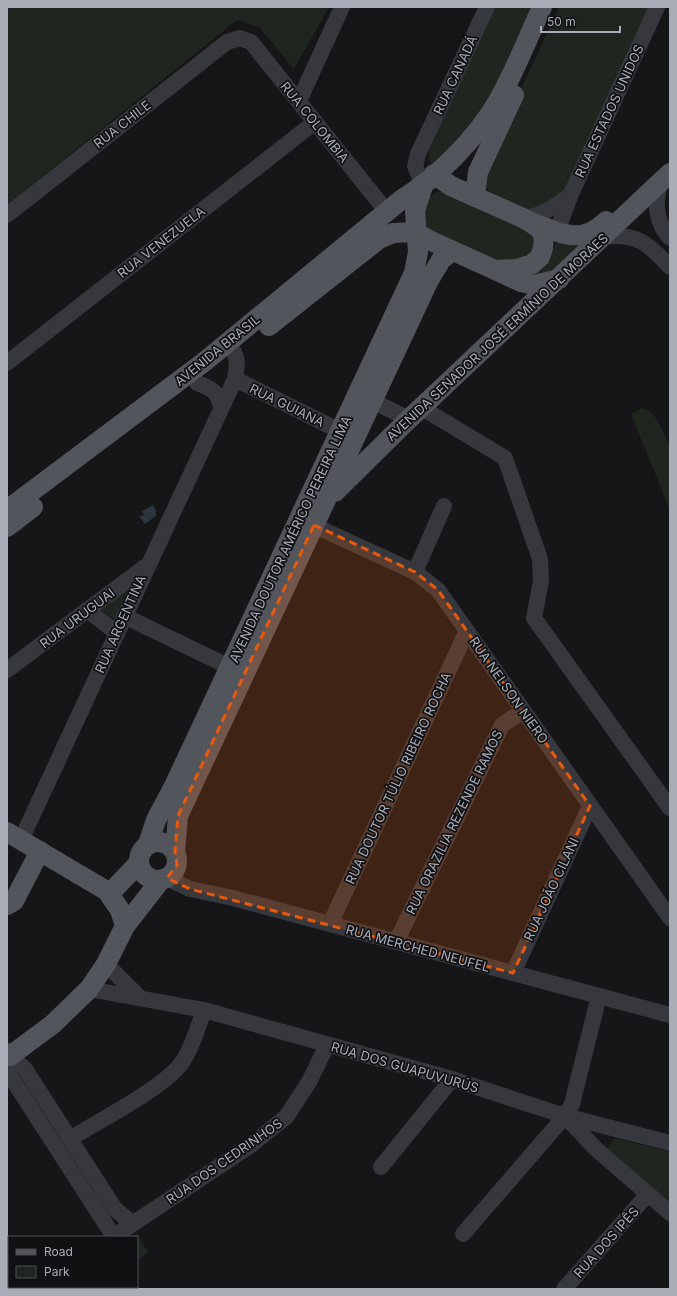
<svg xmlns="http://www.w3.org/2000/svg" width="677" height="1296" viewBox="0 0 677 1296" font-family="Inter,sans-serif">
	<style>
		.green { fill: #1e261f }
		.water { fill: #2c353c }
		.lines { fill: none; stroke-linecap: round; stroke-linejoin: round }
		.minor { stroke: #37383d; stroke-width: 16 }
		.major { stroke: #53555c; stroke-width: 20 }
		.marked { fill: #e8590c; fill-opacity: 0.2; stroke: #e8590c; stroke-width: 3; stroke-dasharray: 8 5; stroke-linejoin: round }
		.labels { text-anchor: middle; stroke-width: 3.5; stroke-linejoin: round; paint-order: stroke }
		.street-label { font-size: 13px; fill: #a8adb8; stroke: #111113 }
	</style>
	<rect width="100%" height="100%" fill="#161618"/>
	<g class="green">
		<polygon points="7,7 329,7 294,69 259,27 237,20 7,205"/>
		<polygon points="495,7 536,7 490,105 434,166 429,160 429,150"/>
		<path d="M559 7H653L570 184 554 201 525 212C498 201 486 203 483 171Z"/>
		<polygon points="449,191 537,235 538,253 500,263 427,230 421,220 425,201 436,192"/>
		<polygon points="595,236 541,279 518,274 546,259 558,240"/>
		<polygon points="642,408 650,412 656,418 670,446 670,510 631,414"/>
		<polygon points="129,586 115,620 97,607"/>
		<polygon points="614,1138 670,1152 670,1204 605,1152"/>
		<polygon points="137,1234 148,1252 137,1262 137,1237 131,1237"/>
	</g>
	<polygon class="water" points="153,505 156,511 156,516 145,524 139,516 144,515 142,511"/>
	<g class="lines">
		<g class="minor">
			<polyline points="299,101 342,7"/>
			<path d="M660 183C654 202 656 223 670 238"/>
			<polyline points="423,185 415,166 418,154 487,7"/>
			<polyline points="7,215 227,42 240,38 251,42 387,212"/>
			<path d="M525 219C543 214 556 207 570 195"/>
			<polyline points="557,231 571,194 657,7"/>
			<path d="M603 237C636 232 649 244 670 267"/>
			<polyline points="7,363 315,122"/>
			<polyline points="235,379 340,431"/>
			<path d="M197 383C211 388 219 392 221 408"/>
			<polyline points="362,396 409,419"/>
			<polyline points="422,408 505,458 540,559 541,581 534,618 670,808"/>
			<polyline points="304,521 415,572 438,590 670,918"/>
			<polyline points="415,572 444,506"/>
			<polyline points="87,610 117,633"/>
			<polyline points="124,616 240,672"/>
			<polyline points="7,670 145,567"/>
			<path d="M21 840 235 379C238 363 238 356 228 342"/>
			<polyline points="167,878 190,889 233,898 670,1015"/>
			<polyline points="330,924 467,631"/>
			<polyline points="396,942 502,725 523,711"/>
			<polyline points="106,964 139,997"/>
			<polyline points="513,973 590,806"/>
			<polyline points="89,989 204,1010 452,1079 565,1116 670,1143"/>
			<polyline points="7,1058 10,1056 25,1069 115,1209 133,1224"/>
			<polyline points="7,1071 114,1237"/>
			<polyline points="565,1116 596,1149 670,1213"/>
			<path d="M78 1134C104 1118 168 1085 183 1061 193 1046 198 1027 204 1010"/>
			<polyline points="381,1167 452,1079"/>
			<polyline points="463,1234 565,1116 572,1104 599,996"/>
			<polyline points="113,1237 251,1145 286,1117 309,1082 327,1045"/>
			<polyline points="103,1287 104,1289"/>
			<polyline points="31,1289 34,1287"/>
			<polyline points="564,1289 648,1194"/>
		</g>
		<g class="major">
			<polyline points="475,197 478,172 514,95"/>
			<path d="M531 222C560 233 581 246 606 221"/>
			<polyline points="415,232 429,240 495,270 517,269 532,264 540,257 543,248 544,236 539,228 525,219 451,186 434,174"/>
			<polyline points="497,271 521,282 534,285 559,279"/>
			<polyline points="269,326 379,239 393,233 415,232"/>
			<polyline points="335,492 409,419 670,173"/>
			<path d="M7 510 204 362 401 200C439 176 475 140 498 101 515 71 528 38 542 7"/>
			<polyline points="7,527 33,507"/>
			<polyline points="7,832 107,891 120,910 125,926"/>
			<circle cx="158" cy="861" r="19"/>
			<polyline points="148,844 156,820 174,786 414,273 418,252 415,211 423,186"/>
			<polyline points="175,852 178,816 428,282 441,260 452,251"/>
			<polyline points="107,891 114,889 138,864"/>
			<polyline points="7,905 14,901 40,851"/>
			<polyline points="7,1053 10,1056 53,1024 89,989 106,964 125,926 160,881"/>
		</g>
	</g>
	<path class="marked" d="M314 525 415 572 438 590 590 806 513 973 190 889 167 878 177 865 175 852 178 816Z"/>
	<g class="labels">
		<g class="street-label">
			<text transform="translate(455 75) rotate(-65)" y="5">RUA CANADÁ</text>
			<text transform="translate(609 111) rotate(-65)" y="5">RUA ESTADOS UNIDOS</text>
			<text transform="translate(315 122) rotate(51)" y="5">RUA COLOMBIA</text>
			<text transform="translate(122 124) rotate(-38)" y="5">RUA CHILE</text>
			<text transform="translate(161 242) rotate(-38)" y="5">RUA VENEZUELA</text>
			<text transform="translate(497 337) rotate(-43)" y="5">AVENIDA SENADOR JOSÉ ERMÍNIO DE MORAES</text>
			<text transform="translate(217 350) rotate(-39)" y="5">AVENIDA BRASIL</text>
			<text transform="translate(287 405) rotate(26)" y="5">RUA GUIANA</text>
			<text transform="translate(290 539) rotate(-65)" y="5">AVENIDA DOUTOR AMÉRICO PEREIRA LIMA</text>
			<text transform="translate(77 618) rotate(-37)" y="5">RUA URUGUAI</text>
			<text transform="translate(120 624) rotate(-66)" y="5">RUA ARGENTINA</text>
			<text transform="translate(509 690) rotate(55)" y="5">RUA NELSON NIERO</text>
			<text transform="translate(398 778) rotate(-65)" y="5">RUA DOUTOR TÚLIO RIBEIRO ROCHA</text>
			<text transform="translate(454 822) rotate(-64)" y="5">RUA ORAZILIA REZENDE RAMOS</text>
			<text transform="translate(551 889) rotate(-65)" y="5">RUA JOÃO CILANI</text>
			<text transform="translate(418 948) rotate(15)" y="5">RUA MERCHED NEUFEL</text>
			<text transform="translate(405 1067) rotate(16)" y="5">RUA DOS GUAPUVURÚS</text>
			<text transform="translate(224 1161) rotate(-35)" y="5">RUA DOS CEDRINHOS</text>
			<text transform="translate(606 1242) rotate(-48)" y="5">RUA DOS IPÊS</text>
		</g>
	</g>
	<rect width="677" height="1296" fill="none" stroke="#a8adb8" stroke-width="16"/>
	<rect x="8" y="1236" width="130" height="52" fill="#111113" stroke="#4d4f55"/>
	<rect x="16" y="1249" width="20" height="6" fill="#53555c" stroke="#4d4f55"/>
	<text x="44" y="1256" font-size="12" fill="#a8adb8">Road</text>
	<rect x="16" y="1266" width="20" height="12" fill="#1e261f" stroke="#4d4f55"/>
	<text x="44" y="1276" font-size="12" fill="#a8adb8">Park</text>
	<path d="M541 26v6h79v-6" fill="none" stroke="#a8adb8" stroke-width="2"/>
	<text x="547" y="26" font-size="12" fill="#a8adb8" stroke="#111113" stroke-width="3" paint-order="stroke">50 m</text>
</svg>
